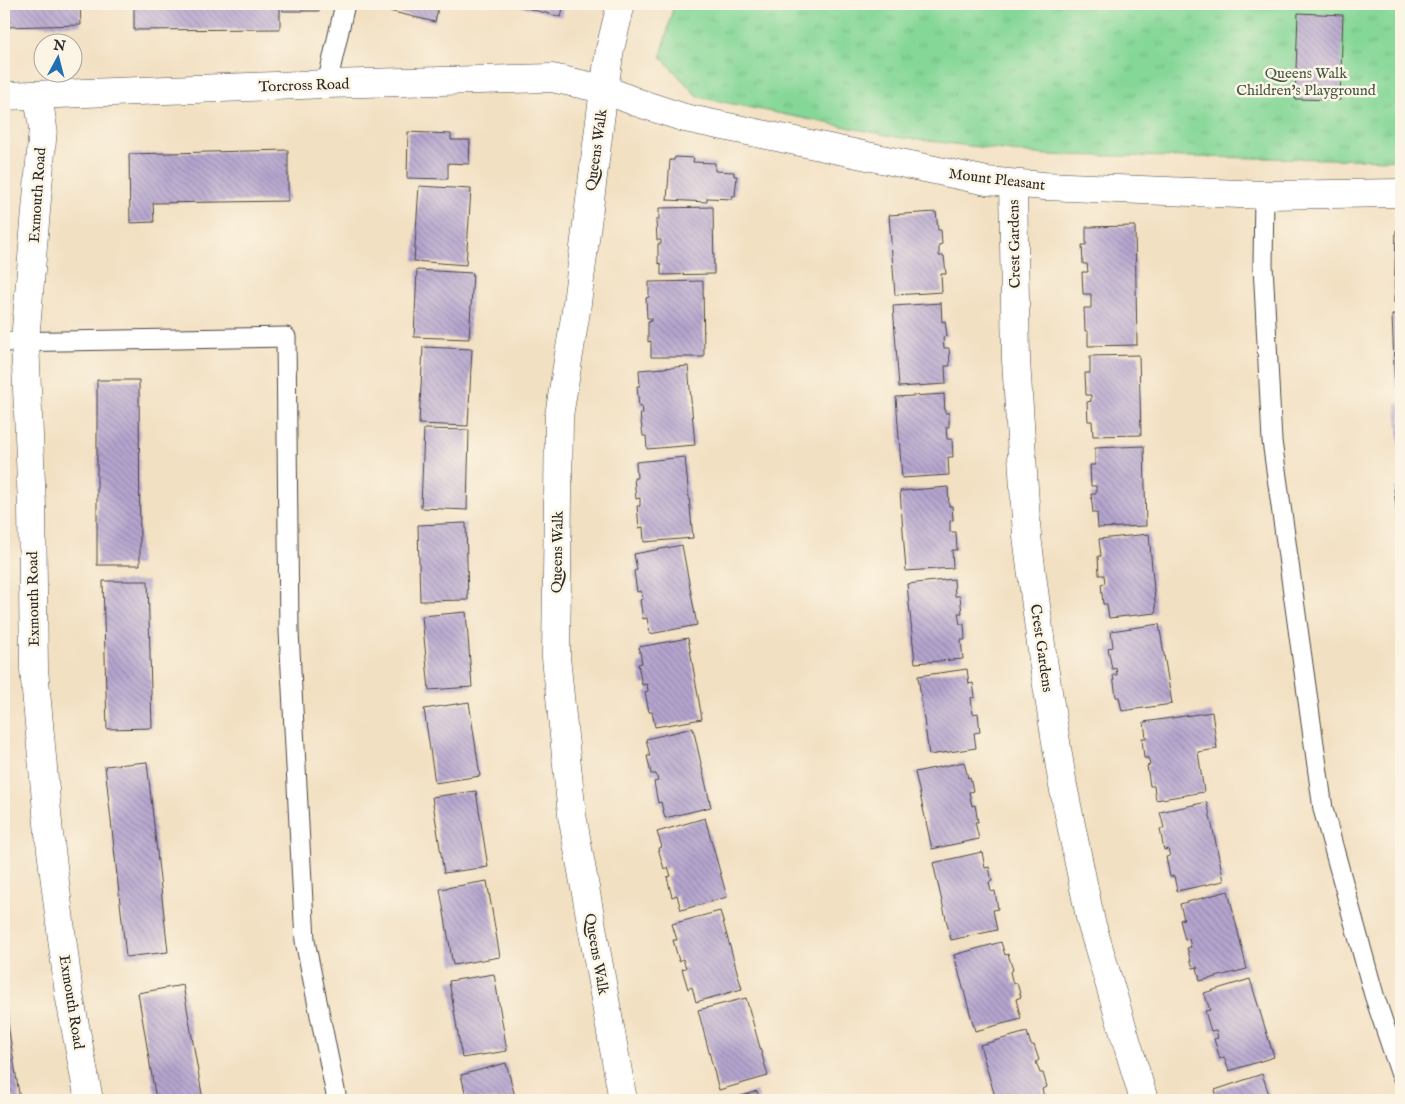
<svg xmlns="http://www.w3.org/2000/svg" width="1405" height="1104" viewBox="0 0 1405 1104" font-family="'IM FELL English',serif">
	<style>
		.park { fill: url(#park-tufts); stroke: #588161 }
		.building { fill: url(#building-back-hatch) }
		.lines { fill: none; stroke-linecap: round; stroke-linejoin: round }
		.lane-casing { stroke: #494642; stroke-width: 21 }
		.street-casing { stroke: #494642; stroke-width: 29 }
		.lane { stroke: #fff; stroke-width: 19 }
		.street { stroke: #fff; stroke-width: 28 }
		.labels { text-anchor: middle; stroke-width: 5; stroke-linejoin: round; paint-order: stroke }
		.park-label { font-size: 15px; fill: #425646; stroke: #fcf5e5 }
		.street-label { font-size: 15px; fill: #2b2b2b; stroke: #fcf5e5 }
	</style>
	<defs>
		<pattern id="park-tufts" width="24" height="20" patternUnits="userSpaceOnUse" patternTransform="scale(1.25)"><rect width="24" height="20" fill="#85d797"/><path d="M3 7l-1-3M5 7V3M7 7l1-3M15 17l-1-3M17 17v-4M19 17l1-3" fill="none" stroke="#73b982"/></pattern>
		<pattern id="building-back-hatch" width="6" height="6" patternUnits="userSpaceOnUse" patternTransform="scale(1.25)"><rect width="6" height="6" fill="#b5a5cf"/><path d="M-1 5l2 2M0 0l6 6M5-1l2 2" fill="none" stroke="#9387a8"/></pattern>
	</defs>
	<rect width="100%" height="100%" fill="#fcf5e5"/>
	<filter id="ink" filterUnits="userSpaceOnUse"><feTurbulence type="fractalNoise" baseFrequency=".02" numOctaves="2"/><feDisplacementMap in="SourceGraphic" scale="10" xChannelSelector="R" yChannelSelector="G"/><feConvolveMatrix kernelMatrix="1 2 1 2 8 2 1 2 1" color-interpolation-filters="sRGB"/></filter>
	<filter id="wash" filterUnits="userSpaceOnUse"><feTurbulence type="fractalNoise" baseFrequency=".0096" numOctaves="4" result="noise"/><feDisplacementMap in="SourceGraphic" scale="20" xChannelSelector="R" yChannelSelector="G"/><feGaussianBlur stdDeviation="1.12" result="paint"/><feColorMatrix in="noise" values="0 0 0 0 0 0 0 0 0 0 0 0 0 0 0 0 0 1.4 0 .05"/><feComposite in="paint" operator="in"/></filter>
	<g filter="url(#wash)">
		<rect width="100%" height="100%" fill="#f2e0c2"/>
		<polygon class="park" points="674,4 1401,4 1401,160 1045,155 896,137 698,97 661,57"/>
		<g id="blocks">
			<g class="building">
				<polygon points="4,4 80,4 81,25 5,27"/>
				<polygon points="134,4 280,4 280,29 134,30"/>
				<rect x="283" y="4" width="36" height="7"/>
				<polygon points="360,4 439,4 435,22"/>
				<polygon points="511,4 564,4 561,17"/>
				<polygon points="1298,13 1343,15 1340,100 1295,99"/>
				<polygon points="408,132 451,134 451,140 470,140 469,164 448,163 448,179 407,178"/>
				<polygon points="288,150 288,201 153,203 154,222 130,223 129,154"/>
				<polygon points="675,157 694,158 693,162 715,163 715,171 734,172 734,176 737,176 735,196 732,196 732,199 707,198 707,202 667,200 670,160 674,160"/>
				<polygon points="419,186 471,189 466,265 414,261"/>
				<polygon points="713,207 714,274 661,275 661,264 658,263 658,244 661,244 661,240 657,240 656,220 659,220 659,208"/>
				<polygon points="936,212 938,230 941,230 942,244 939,245 939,256 944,256 946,274 941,274 942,292 895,295 889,215"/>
				<polygon points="1135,226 1137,345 1088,346 1088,331 1085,331 1084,308 1091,308 1091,294 1083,294 1082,272 1088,272 1087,264 1083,264 1082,245 1086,245 1086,227"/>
				<polygon points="1396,230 1401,231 1401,303 1394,303"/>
				<polygon points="417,270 473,273 469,339 414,337"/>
				<polygon points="703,281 704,357 651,357 651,341 648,342 648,322 651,321 651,318 647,318 646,298 649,297 649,282"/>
				<polygon points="941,303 942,322 945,321 947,336 943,337 944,348 949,348 950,366 945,366 946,384 899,387 893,306"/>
				<polygon points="1392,315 1401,315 1401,388 1395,388"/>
				<polygon points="423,347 472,349 468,426 419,424"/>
				<polygon points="1139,355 1141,435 1093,436 1092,421 1088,421 1087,402 1091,401 1091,395 1086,395 1085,373 1090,373 1090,356"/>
				<polygon points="688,366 695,445 647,449 646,436 643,436 640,414 643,414 642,406 639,407 637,386 640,386 639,370"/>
				<polygon points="97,380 139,380 140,565 97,565"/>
				<polygon points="944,394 945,413 949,413 949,427 946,427 947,439 952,439 953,457 948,457 949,475 902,478 896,397"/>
				<polygon points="1396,403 1401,403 1401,454 1400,454"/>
				<polygon points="424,429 469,430 467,510 421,508"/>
				<polygon points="1144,446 1146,526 1098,528 1097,513 1093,513 1091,494 1096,494 1096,486 1091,486 1090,465 1095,465 1095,448"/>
				<polygon points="685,457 693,538 644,542 643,527 639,528 637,506 640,506 640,498 636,499 634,478 637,478 636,462"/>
				<polygon points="948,487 949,506 952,506 953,520 950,521 950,532 956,532 957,550 952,550 953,568 906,571 900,491"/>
				<polygon points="1394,488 1401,488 1401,545 1400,545"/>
				<polygon points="466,523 468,600 420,601 418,525"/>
				<polygon points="1149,534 1156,613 1109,618 1107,604 1103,604 1101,584 1105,583 1104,575 1099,575 1098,556 1101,556 1099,539"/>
				<polygon points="682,545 697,625 650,634 647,618 643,619 640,600 643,599 641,591 637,592 634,571 637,570 634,554"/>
				<polygon points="954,579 955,596 960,596 962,613 958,613 960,624 964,624 965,640 961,640 963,659 915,663 907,584"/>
				<polygon points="103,581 148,581 152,728 107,729"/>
				<polygon points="466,612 472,687 429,690 422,616"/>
				<polygon points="1159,624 1172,704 1122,711 1119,697 1116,697 1113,675 1117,675 1116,668 1112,669 1108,648 1113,647 1111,631"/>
				<polygon points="688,638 702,719 655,727 652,712 649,712 645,692 648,691 647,684 642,685 638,664 642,663 639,647"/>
				<polygon points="967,669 969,684 973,683 975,697 971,698 973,714 978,713 980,732 974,733 976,748 929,755 918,676"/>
				<polygon points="469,702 480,776 435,783 424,709"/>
				<polygon points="1212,712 1217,749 1198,752 1204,792 1156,800 1154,786 1150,786 1147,766 1150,765 1148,758 1144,758 1142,738 1146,738 1144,722"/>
				<polygon points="693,728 711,807 665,818 661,802 658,803 654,782 658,781 656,774 651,774 647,756 650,756 646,739"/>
				<polygon points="147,762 168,952 126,957 105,766"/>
				<polygon points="964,762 968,778 970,777 973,791 969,792 972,806 975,805 978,822 975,822 979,839 932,849 915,772"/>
				<polygon points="476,791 488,867 444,873 432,797"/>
				<polygon points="1207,802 1224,881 1177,891 1174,876 1170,877 1166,857 1170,856 1168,849 1164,850 1160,829 1164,828 1160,812"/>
				<polygon points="705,818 727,897 681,910 677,895 672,897 667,877 671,876 668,867 664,869 658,848 662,847 657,832"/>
				<polygon points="982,852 985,868 989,867 992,881 989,882 991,892 995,891 998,909 993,910 997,930 951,940 933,863"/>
				<polygon points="487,881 500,957 453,965 440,889"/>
				<polygon points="1228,891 1247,969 1200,981 1197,967 1193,968 1187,948 1191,947 1189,939 1185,940 1180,920 1184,919 1180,904"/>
				<polygon points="720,911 742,989 696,1002 692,987 688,989 682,969 686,968 683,959 679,961 673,940 677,940 672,924"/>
				<polygon points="1001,942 1005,955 1008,954 1013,970 1010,972 1013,984 1017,983 1021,997 1016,999 1021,1019 975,1031 954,955"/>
				<polygon points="494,974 507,1051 462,1058 449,981"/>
				<polygon points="1250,979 1274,1057 1229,1071 1224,1057 1220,1059 1214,1039 1218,1038 1216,1030 1211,1031 1205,1011 1210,1010 1204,993"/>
				<polygon points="183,985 203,1100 156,1100 138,993"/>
				<polygon points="746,998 768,1076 719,1090 698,1010"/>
				<polygon points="4,1006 5,1006 20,1100 4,1100"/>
				<polygon points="1027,1032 1031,1045 1034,1045 1039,1060 1036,1062 1040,1073 1043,1073 1047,1087 1042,1089 1045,1100 996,1100 980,1045"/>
				<polygon points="506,1063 516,1100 467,1100 461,1075"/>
				<polygon points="1262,1074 1271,1100 1218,1100 1215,1090"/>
				<polygon points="757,1091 760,1100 729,1100"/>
			</g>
		</g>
	</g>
	<g filter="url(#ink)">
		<use href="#blocks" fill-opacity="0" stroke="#494642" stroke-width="1"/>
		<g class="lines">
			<defs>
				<g id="lane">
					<polyline points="327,84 345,4"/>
					<polyline points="1264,195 1263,265 1272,441 1323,809 1374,995 1401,1075"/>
					<polyline points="4,342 286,337 289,631 305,941 337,1100"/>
				</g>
				<g id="street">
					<polyline points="621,4 610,49 604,89 576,311 559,416 556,657 572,815 623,1100"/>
					<polyline points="4,96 327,84 552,78 604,89 636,102 685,118 987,181 1044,186 1264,195 1401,193"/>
					<polyline points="38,96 43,128 25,341 32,506 34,669 49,834 69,994 89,1100"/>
					<polyline points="1013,184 1016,360 1027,536 1043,660 1063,786 1091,922 1144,1100"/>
				</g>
			</defs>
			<use href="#lane" class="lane-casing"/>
			<use href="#street" class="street-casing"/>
			<use href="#lane" class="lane"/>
			<use href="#street" class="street"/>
		</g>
	</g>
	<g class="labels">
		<g class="park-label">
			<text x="1306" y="78">Queens Walk<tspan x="1306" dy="17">Children's Playground</tspan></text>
		</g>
		<g class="street-label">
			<text transform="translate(304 85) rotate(-2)" y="5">Torcross Road</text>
			<text transform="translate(596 150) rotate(-82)" y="5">Queens Walk</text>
			<text transform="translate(997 179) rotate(7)" y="5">Mount Pleasant</text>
			<text transform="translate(37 195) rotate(-86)" y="5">Exmouth Road</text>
			<text transform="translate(1014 244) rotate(-91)" y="5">Crest Gardens</text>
			<text transform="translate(557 552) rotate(-89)" y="5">Queens Walk</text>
			<text transform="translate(33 599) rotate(-91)" y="5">Exmouth Road</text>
			<text transform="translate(1042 648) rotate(82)" y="5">Crest Gardens</text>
			<text transform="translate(597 954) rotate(80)" y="5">Queens Walk</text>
			<text transform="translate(72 1002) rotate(81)" y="5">Exmouth Road</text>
		</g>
	</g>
	<rect width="1405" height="1104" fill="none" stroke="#fcf5e5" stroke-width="20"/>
	<g transform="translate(58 58) rotate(7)"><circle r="24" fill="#fcf5e5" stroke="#a8a49b"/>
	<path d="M0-4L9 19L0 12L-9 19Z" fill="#1f6fb2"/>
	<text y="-8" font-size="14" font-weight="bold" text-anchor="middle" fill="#2b2b2b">N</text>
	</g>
</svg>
